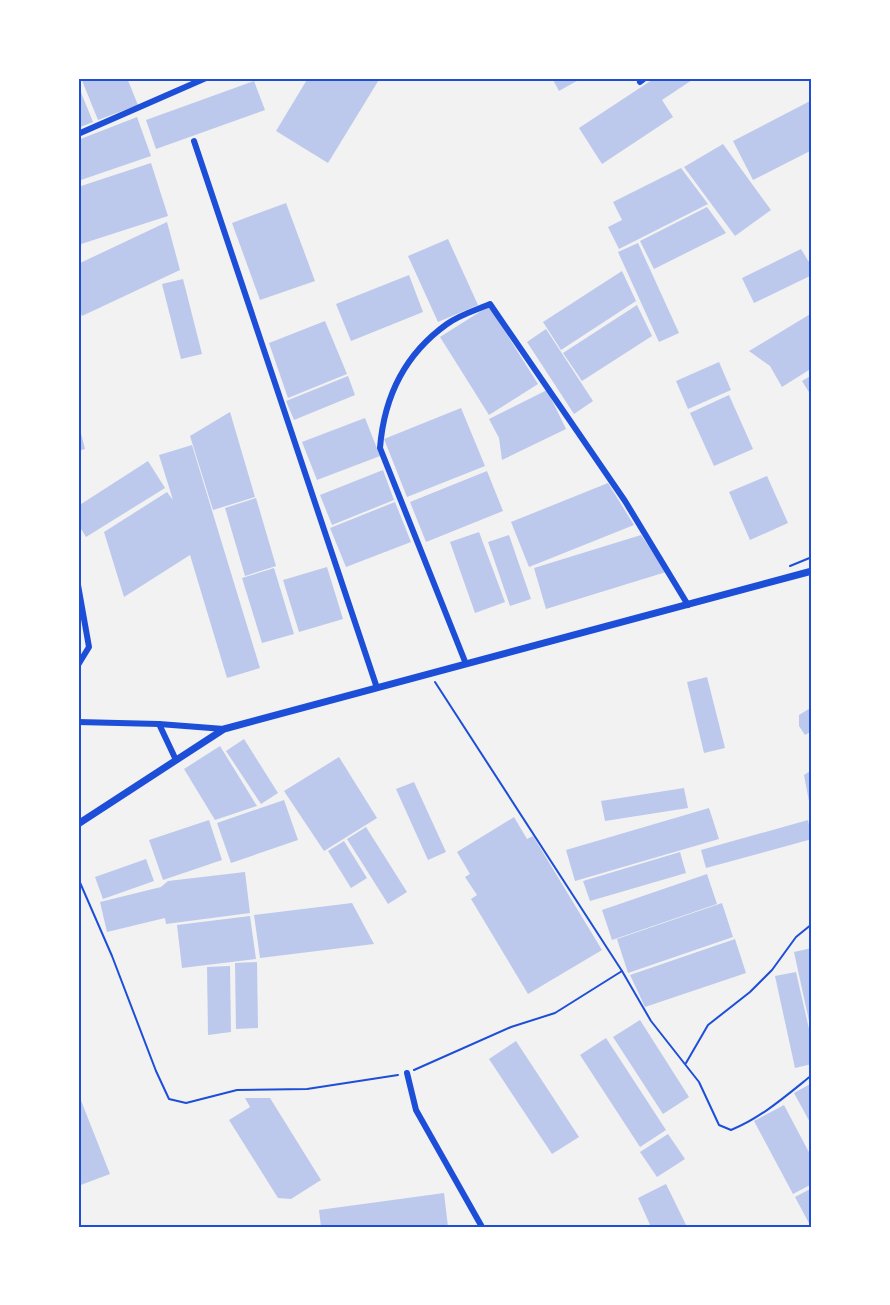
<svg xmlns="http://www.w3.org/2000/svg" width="890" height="1305" viewBox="0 0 890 1305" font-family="Overpass,sans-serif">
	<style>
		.building { fill: #bdc9ec }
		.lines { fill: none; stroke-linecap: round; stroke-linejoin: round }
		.path { stroke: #1d4ed8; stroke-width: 2 }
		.minor { stroke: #1d4ed8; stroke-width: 6 }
		.tertiary { stroke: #1d4ed8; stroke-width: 7 }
		.neatline { fill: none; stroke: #1d4ed8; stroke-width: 2 }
	</style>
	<rect width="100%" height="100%" fill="#f2f2f2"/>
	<g class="building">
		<polygon points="81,78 127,78 138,105 98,120"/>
		<polygon points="308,78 380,78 328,163 276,131"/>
		<polygon points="552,78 582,78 559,91"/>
		<polygon points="655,78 695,78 662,100 673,117 602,164 579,128"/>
		<polygon points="254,81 265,110 156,149 146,120"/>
		<polygon points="78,85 93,122 78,128"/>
		<polygon points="812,100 812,150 753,180 733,141"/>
		<polygon points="137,117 151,156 78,181 78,140"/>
		<polygon points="723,144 771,210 735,236 684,167"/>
		<polygon points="151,163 168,216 78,245 78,187"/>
		<polygon points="681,168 708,204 619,249 608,227 622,220 613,202"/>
		<polygon points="286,203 315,281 260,300 232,223"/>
		<polygon points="707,207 726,233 654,269 640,241"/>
		<polygon points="167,222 180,270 82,316 78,308 78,264"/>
		<polygon points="448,239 478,305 438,322 408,256"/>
		<polygon points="638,243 679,333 659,342 618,252"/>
		<polygon points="801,249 812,267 812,275 754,303 742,278"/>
		<polygon points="622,271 636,301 561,350 543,322"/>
		<polygon points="409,275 423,312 351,341 336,304"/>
		<polygon points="183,279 202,354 181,359 162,284"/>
		<polygon points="637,305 652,336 582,381 563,353"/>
		<polygon points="489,306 538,384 489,415 440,337"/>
		<polygon points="812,313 812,368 782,387 770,366 749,351"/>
		<polygon points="325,321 347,374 288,398 269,343"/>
		<polygon points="546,329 593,401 574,414 527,342"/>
		<polygon points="719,362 731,390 688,409 676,381"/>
		<polygon points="812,375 812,397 802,381"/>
		<polygon points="348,376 355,395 294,420 286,401"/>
		<polygon points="547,390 566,429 502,460 499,438 489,419"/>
		<polygon points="729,395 753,449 714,466 690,413"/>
		<polygon points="461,408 485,466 407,497 384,439"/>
		<polygon points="230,412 255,497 213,510 190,436"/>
		<polygon points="365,418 380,456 317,480 302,442"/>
		<polygon points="78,422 85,449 78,451"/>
		<polygon points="192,445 260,668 227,678 190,555 124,597 104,532 167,492 173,500 159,455"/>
		<polygon points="148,461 165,488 86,537 78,524 78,506"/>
		<polygon points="383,470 394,500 332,525 320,495"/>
		<polygon points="487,471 503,511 426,542 410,502"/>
		<polygon points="767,476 788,523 750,540 729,492"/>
		<polygon points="608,483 634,525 529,567 511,522"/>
		<polygon points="256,498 276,566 245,576 225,508"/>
		<polygon points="395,502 411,542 346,567 330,528"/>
		<polygon points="479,532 505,602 475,613 450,542"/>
		<polygon points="509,535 531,599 510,606 488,542"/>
		<polygon points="641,535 666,572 546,609 534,568"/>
		<polygon points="327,567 343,619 299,632 283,580"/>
		<polygon points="274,568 294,634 262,643 242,578"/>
		<polygon points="707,677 725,748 704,753 687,682"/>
		<polygon points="812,707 812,731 805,735 799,726 799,715"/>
		<polygon points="244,739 278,793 261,804 226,751"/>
		<polygon points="220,746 257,806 215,820 184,769"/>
		<polygon points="339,757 377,818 324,851 284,791"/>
		<polygon points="812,770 812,812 811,812 804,775"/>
		<polygon points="414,782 446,852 428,860 396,789"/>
		<polygon points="684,788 688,808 605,821 601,801"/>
		<polygon points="284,800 298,840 231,863 217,823"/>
		<polygon points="709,808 719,839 575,881 566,850"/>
		<polygon points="514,817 527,839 533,836 602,950 528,994 471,899 477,895 465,877 470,874 457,852"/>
		<polygon points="209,820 222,860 163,880 149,840"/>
		<polygon points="808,820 812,839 706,868 701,850"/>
		<polygon points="366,827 407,892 388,904 347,839"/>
		<polygon points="344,841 367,878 351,888 328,851"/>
		<polygon points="680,852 686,873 590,901 583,881"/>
		<polygon points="146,859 154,881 103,899 95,877"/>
		<polygon points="245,872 250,913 166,924 165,918 107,932 100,902 161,887 168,881"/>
		<polygon points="707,874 717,904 612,940 602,910"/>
		<polygon points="352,903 374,944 260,958 254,915"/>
		<polygon points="722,903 733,937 628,973 617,939"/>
		<polygon points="250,916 256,959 182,968 177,925"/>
		<polygon points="735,939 746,973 645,1007 630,975"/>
		<polygon points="812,948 812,1030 811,1030 794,952"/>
		<polygon points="257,962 258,1028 236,1029 235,963"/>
		<polygon points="230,966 231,1032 208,1035 207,967"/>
		<polygon points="796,972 812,1042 812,1064 795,1068 775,976"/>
		<polygon points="640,1020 689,1097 663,1114 613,1037"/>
		<polygon points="606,1038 666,1130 640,1147 580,1055"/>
		<polygon points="516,1041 579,1137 552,1154 489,1059"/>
		<polygon points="812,1083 812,1126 794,1093"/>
		<polygon points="78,1093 110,1174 78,1186"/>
		<polygon points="245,1098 270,1098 321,1180 291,1199 278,1198 229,1120 250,1107"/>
		<polygon points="784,1105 812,1158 812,1184 793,1194 754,1121"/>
		<polygon points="668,1134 685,1159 657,1177 640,1152"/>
		<polygon points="666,1184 687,1227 651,1227 638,1198"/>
		<polygon points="812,1188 812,1227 811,1227 795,1197"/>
		<polygon points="444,1193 448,1227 321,1227 319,1210"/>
	</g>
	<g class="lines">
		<g class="path">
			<polyline points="790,566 812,557"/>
			<path d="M435 682 622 971 651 1021 699 1082 719 1125 731 1130C761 1118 787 1095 812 1075"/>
			<polyline points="78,878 112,956 156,1071 169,1099 186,1103 237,1090 307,1089 398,1075"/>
			<polyline points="686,1063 708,1025 750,992 772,970 796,937 812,924"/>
			<polyline points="414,1070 511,1027 555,1013 622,971"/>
		</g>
		<g class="minor">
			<polyline points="640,82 645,78"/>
			<polyline points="78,134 206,78"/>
			<polyline points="194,141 377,688"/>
			<polyline points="78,585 89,647 78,665"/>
			<path d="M466 664 380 448C384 397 405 354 447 324 459 315 476 310 490 304L625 501 688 605"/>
			<polyline points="78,722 159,724 224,729"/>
			<polyline points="159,724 176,760"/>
			<polyline points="407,1073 416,1110 482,1227"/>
		</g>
		<polyline class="tertiary" points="78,824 224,729 812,571"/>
	</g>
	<rect width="890" height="1305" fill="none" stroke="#ffffff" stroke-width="159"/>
	<rect x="80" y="80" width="730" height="1146" class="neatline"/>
</svg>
